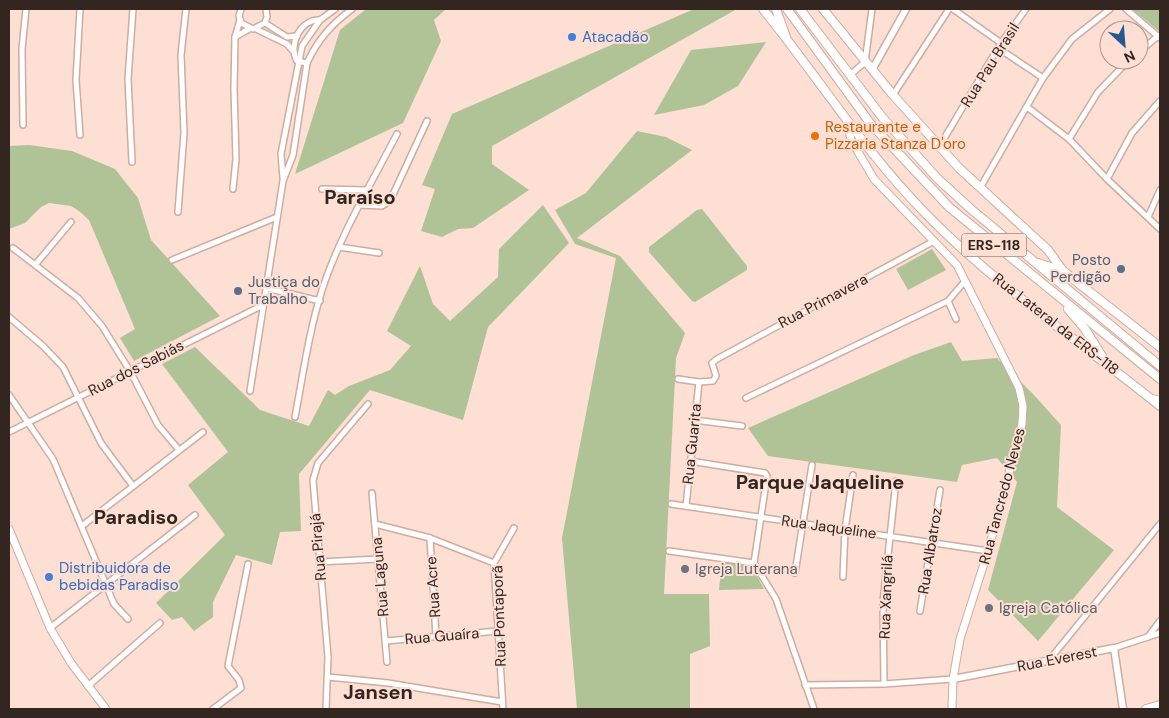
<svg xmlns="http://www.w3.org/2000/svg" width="1169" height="718" viewBox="0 0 1169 718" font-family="'DM Sans',sans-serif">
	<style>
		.green { fill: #afc397 }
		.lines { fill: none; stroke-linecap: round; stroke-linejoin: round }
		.minor-casing { stroke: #cfac9f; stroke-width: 8 }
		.tertiary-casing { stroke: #cfac9f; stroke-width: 9 }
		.secondary-casing { stroke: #cfac9f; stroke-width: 9 }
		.primary-casing { stroke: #cfac9f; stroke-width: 10 }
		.trunk-casing { stroke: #cfac9f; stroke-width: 10 }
		.minor { stroke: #fff; stroke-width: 5 }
		.tertiary { stroke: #fff; stroke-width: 6 }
		.secondary { stroke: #fff; stroke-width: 7 }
		.primary { stroke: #fff; stroke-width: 8 }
		.trunk { stroke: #fff; stroke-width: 8 }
		.shop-dot { fill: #3f7fe0; stroke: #fddfd4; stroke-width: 2 }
		.food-dot { fill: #e8710a; stroke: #fddfd4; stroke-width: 2 }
		.service-dot { fill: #5c6f8a; stroke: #fddfd4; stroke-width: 2 }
		.worship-dot { fill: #6b7280; stroke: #fddfd4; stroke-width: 2 }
		.labels { text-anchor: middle; stroke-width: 4; stroke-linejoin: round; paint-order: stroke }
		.shield { fill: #fddfd4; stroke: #705d56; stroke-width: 1 }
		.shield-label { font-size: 14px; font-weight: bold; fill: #332520 }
		.shop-label { font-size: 15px; fill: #366cbe; stroke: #fddfd4; text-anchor: start }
		.street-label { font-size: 15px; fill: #332520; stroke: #fddfd4 }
		.food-label { font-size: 15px; fill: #c56008; stroke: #fddfd4; text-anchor: start }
		.service-label { font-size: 15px; fill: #4e5e75; stroke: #fddfd4; text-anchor: end }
		.worship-label { font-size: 15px; fill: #5b616d; stroke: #fddfd4; text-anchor: start }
		.district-label { font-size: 20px; font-weight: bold; fill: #332520; stroke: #fddfd4 }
	</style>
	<rect width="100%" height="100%" fill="#fddfd4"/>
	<g class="green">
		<polygon points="366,9 446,9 434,20 441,41 403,123 295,174 340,30"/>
		<polygon points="694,9 737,9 492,146 492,164 529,190 473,228 458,229 442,237 421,231 435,189 422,185 452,114"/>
		<polygon points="1132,9 1160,9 1160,32"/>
		<polygon points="766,42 738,86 704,105 654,115 691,50"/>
		<polygon points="637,131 666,137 692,150 577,238 620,256 685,333 676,358 664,594 709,594 710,646 690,654 690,709 577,709 562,538 616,258 575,244 555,210 586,193"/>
		<polygon points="29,145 72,151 115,169 138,198 151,240 220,316 134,361 120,338 135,329 89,220 79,211 71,206 49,203 41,207 25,223 9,229 9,146"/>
		<polygon points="543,205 569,243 488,327 463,420 370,390 299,474 301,531 280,532 272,565 236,555 213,602 213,617 194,631 182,617 172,620 156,603 225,535 188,485 228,452 162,364 195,347 260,410 309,426 328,390 335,395 349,386 390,370 411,346 387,331 420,266 433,304 450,321 498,277 499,249"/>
		<polygon points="702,209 747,266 747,270 695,302 692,301 649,252 649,247 697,210"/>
		<polygon points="932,249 946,270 908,290 896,269"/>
		<polygon points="951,342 962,361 997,358 1033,394 1061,425 1057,507 1114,550 1038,641 988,590 1017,482 997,458 962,465 957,482 768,456 748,428 914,355"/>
		<polygon points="722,561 751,565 764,589 719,590"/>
	</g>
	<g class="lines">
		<defs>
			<g id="minor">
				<polyline points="80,9 76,80 80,135"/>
				<polyline points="241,9 239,16 241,23 253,29 265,23 267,17 266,9"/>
				<polyline points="953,9 1001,43"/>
				<polyline points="1126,9 1160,38"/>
				<polyline points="240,20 235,37 249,29"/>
				<polyline points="265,23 287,37 297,36"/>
				<polyline points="256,29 287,44 293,51"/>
				<polyline points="998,48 1043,78"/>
				<polyline points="1139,52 1158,36"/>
				<path d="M307 63 297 61C288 45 300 19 320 20"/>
				<polyline points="850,75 865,62 872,9"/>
				<polyline points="893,95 949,9"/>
				<polyline points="1027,107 1069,139 1107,179 1160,229"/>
				<polyline points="23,125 22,49 26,9"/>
				<polyline points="1069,139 1098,92 1129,60"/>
				<polyline points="939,147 1001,43 1026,9"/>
				<polyline points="132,162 128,79 133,9"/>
				<polyline points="283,178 281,154 302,46 320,20 335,9"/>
				<polyline points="1107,179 1132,133 1160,101"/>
				<polyline points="980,188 1043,78 1072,39 1110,9"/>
				<polyline points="233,189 236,159 234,89 235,37"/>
				<polyline points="322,189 368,190"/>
				<polyline points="360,205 382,206 390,201 427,121"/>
				<polyline points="178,212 184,133 181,55 186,9"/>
				<polyline points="1148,217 1160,190"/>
				<polyline points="339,247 379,253"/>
				<polyline points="13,248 78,298 102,326 130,371 158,425 179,450"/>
				<polyline points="172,260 277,217"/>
				<polyline points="35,265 71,222"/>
				<polyline points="266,288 320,301"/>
				<polyline points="9,317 43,346 63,367 101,443 133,486"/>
				<polyline points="956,319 948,301 965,281"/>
				<polyline points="678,379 699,382 713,381 716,376 712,363 717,359 934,241"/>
				<path d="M250 391 283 181 293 155 307 63C318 39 332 24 352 9"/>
				<polyline points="9,395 53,459 114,604 128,619"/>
				<polyline points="746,398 948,301"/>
				<path d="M295 417C303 375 309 331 322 290 340 235 371 184 397 134"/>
				<polyline points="694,420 742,426"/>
				<polyline points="9,432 263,305"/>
				<polyline points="690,461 765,473 767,476 754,563 776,599 814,709"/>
				<polyline points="372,493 387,662"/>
				<polyline points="671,504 988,551"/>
				<polyline points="686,506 699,382"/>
				<polyline points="375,524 430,538 494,563"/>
				<polyline points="82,526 203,432"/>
				<polyline points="430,538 436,636"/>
				<polyline points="669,551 754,563"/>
				<polyline points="319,562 378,559"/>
				<polyline points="795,573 812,465"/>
				<polyline points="843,577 845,530 853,475"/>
				<polyline points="920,611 940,490"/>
				<polyline points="50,628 195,515"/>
				<polyline points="1148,637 1160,621"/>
				<polyline points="386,641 498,631"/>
				<polyline points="1114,648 1160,633"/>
				<polyline points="1050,659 1160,524"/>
				<polyline points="328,677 388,683 502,702"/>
				<polyline points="884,684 883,602 896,481"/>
				<polyline points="805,685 884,684 953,679"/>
				<polyline points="88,686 160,623"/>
				<polyline points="213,709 241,688 239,680 228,666 248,564"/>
				<polyline points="326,709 328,657 313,480 318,463 368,404"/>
				<polyline points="503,709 494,563 514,528"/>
			</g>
			<g id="tertiary">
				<polyline points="872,70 906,9"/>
				<polyline points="953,679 1114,648 1123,709"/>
			</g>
			<g id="secondary">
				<polyline points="848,125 851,140 874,179 957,265 1019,388 1023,406 1022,424 988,551 960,639 953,679 952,709"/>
				<polyline points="9,529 50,628 71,663 106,709"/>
			</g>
			<g id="primary">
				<path d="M763 9C818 77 864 151 926 214 996 286 1082 343 1160 406"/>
				<polyline points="823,9 893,95 959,168 1048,250 1063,271 1160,347"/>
				<polyline points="1146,709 1160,705"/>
			</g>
			<g id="trunk">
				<polyline points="776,9 786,37"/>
				<polyline points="787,9 870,123 949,207 1160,379"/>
				<polyline points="800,9 882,117 938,179 972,210 1160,366"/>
				<polyline points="1038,263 1063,271"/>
				<polyline points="1068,309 1085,329 1107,364"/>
				<polyline points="1152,399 1160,401"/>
			</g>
		</defs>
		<use href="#minor" class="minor-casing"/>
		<use href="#tertiary" class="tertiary-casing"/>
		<use href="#secondary" class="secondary-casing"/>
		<use href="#primary" class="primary-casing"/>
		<use href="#trunk" class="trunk-casing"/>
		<use href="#minor" class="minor"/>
		<use href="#tertiary" class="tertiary"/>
		<use href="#secondary" class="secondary"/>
		<use href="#primary" class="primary"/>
		<use href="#trunk" class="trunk"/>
	</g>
	<g class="shop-dot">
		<circle cx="572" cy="37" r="5"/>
		<circle cx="49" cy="577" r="5"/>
	</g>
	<circle class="food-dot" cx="815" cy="136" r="5"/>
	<g class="service-dot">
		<circle cx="1121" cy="269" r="5"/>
		<circle cx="238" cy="291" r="5"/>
	</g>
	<g class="worship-dot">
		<circle cx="685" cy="569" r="5"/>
		<circle cx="989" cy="608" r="5"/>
	</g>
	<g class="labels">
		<rect class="shield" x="961.5" y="233.5" width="65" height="23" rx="4"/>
		<g class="shield-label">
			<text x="994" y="250">ERS-118</text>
		</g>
		<g class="shop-label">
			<text x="582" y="42">Atacadão</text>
			<text x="59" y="573">Distribuidora de<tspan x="59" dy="17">bebidas Paradiso</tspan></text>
		</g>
		<g class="street-label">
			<text transform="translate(990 65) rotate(-58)" y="5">Rua Pau Brasil</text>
			<text transform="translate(823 301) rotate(-28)" y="5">Rua Primavera</text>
			<text transform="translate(1056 324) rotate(38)" y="5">Rua Lateral da ERS-118</text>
			<text transform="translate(136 368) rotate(-27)" y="5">Rua dos Sabiás</text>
			<text transform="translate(692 444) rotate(-84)" y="5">Rua Guarita</text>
			<text transform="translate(1002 496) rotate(-75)" y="5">Rua Tancredo Neves</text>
			<text transform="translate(829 527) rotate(8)" y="5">Rua Jaqueline</text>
			<text transform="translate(318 547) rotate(-95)" y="5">Rua Pirajá</text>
			<text transform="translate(930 551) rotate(-81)" y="5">Rua Albatroz</text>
			<text transform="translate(380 577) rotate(-95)" y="5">Rua Laguna</text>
			<text transform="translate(433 587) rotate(-94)" y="5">Rua Acre</text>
			<text transform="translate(886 597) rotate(-88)" y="5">Rua Xangrilá</text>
			<text transform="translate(499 616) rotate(-92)" y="5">Rua Pontaporã</text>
			<text transform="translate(442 636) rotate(-5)" y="5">Rua Guaíra</text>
			<text transform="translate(1057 659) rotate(-11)" y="5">Rua Everest</text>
		</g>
		<g class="food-label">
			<text x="825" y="132">Restaurante e<tspan x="825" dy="17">Pizzaria Stanza D'oro</tspan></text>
		</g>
		<g class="service-label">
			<text x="1111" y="265">Posto<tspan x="1111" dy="17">Perdigão</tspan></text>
			<text x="248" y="287" text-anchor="start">Justiça do<tspan x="248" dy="17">Trabalho</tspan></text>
		</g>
		<g class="worship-label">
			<text x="695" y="574">Igreja Luterana</text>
			<text x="999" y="613">Igreja Católica</text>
		</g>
		<g class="district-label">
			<text x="360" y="204">Paraíso</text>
			<text x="820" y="489">Parque Jaqueline</text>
			<text x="136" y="524">Paradiso</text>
			<text x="378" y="699">Jansen</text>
		</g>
	</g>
	<rect width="1169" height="718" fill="none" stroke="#332520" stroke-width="20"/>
	<g transform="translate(1124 45) rotate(154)"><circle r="24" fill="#fddfd4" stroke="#ac958c"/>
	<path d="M0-4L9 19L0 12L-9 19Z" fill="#255891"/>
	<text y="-8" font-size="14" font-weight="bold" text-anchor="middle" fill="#332520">N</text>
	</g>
</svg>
